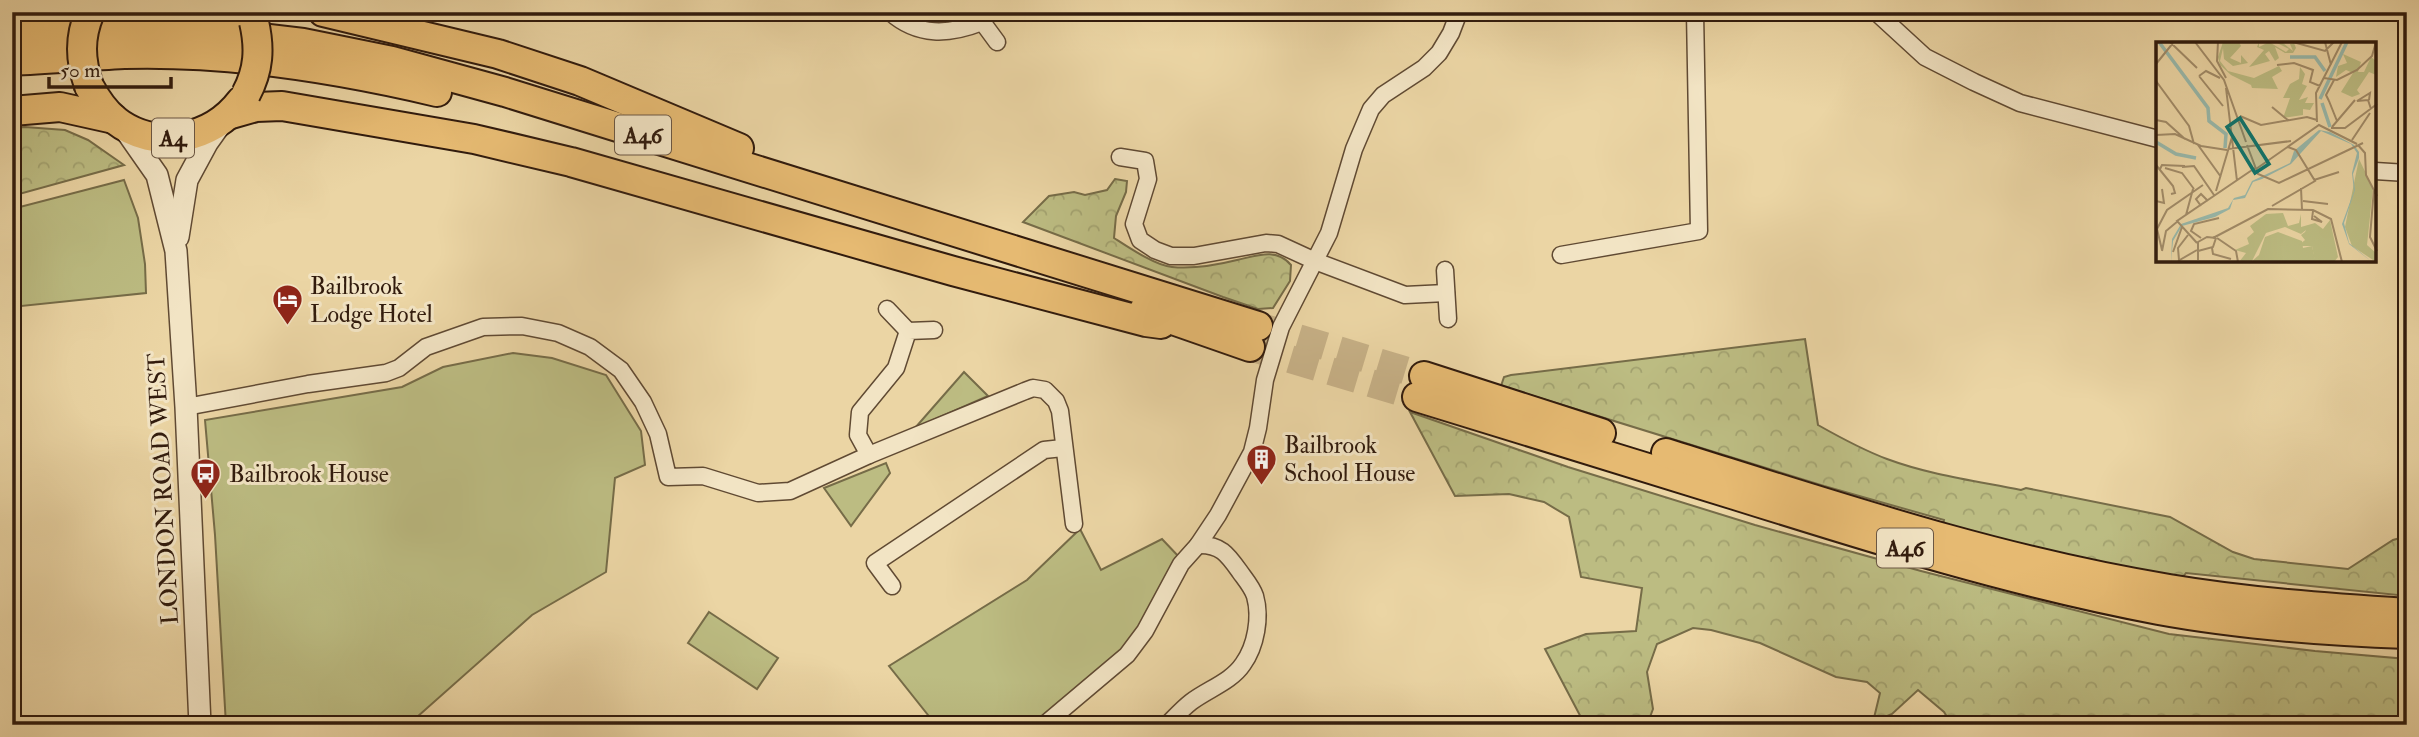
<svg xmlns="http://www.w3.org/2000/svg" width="2419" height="737" viewBox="0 0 2419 737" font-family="'IM FELL Double Pica',serif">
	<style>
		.grass { fill: #bcbc82; stroke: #766c48; stroke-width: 2 }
		.forest { fill: url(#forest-crowns); stroke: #766c48; stroke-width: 2 }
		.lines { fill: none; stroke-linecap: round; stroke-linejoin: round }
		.trunk-tunnel { stroke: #c6b086; stroke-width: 28; stroke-dasharray: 28 14; stroke-linecap: butt }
		.minor-casing { stroke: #604a33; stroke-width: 19 }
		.tertiary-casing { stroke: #604a33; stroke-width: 24 }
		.trunk-casing { stroke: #311b0d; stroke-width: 32 }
		.minor { stroke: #f2e4c4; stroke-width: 16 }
		.tertiary { stroke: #f2e4c4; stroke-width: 21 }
		.trunk { stroke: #e6ba72; stroke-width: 28 }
		.trunk-bridge-casing { stroke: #311b0d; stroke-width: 32; stroke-linecap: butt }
		.trunk-bridge { stroke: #e6ba72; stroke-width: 28 }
		.labels { text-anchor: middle; stroke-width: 6; stroke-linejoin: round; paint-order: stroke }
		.shield { fill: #f2e4c4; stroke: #6b5744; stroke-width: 2 }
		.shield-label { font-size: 23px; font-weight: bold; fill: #311b0d }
		.poi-label { font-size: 24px; fill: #311b0d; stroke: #f2e4c4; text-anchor: start }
		.street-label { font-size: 24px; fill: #311b0d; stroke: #f2e4c4 }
		.inset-river { fill: none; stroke: #98b8aa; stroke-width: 3.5 }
		.inset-road { fill: none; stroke: #a18b68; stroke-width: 2 }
		.view { fill: #0f766e; fill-opacity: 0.15; stroke: #0f766e; stroke-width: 3.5 }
		.inset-edge { fill: none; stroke: #311b0d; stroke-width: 3.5 }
	</style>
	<defs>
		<pattern id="forest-crowns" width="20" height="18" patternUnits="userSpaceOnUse" patternTransform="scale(1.75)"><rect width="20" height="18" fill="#bcbc82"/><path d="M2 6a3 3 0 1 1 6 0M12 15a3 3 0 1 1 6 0" fill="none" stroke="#a2a16f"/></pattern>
	</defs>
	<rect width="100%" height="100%" fill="#ebd5a4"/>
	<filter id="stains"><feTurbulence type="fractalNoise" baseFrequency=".00286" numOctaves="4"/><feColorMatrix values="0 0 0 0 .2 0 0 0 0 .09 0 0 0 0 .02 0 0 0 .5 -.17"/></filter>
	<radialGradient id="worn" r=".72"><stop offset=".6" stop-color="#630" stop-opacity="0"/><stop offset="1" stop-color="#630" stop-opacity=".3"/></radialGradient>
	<g class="grass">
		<polygon points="124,180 138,218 145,264 146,293 12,307 12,209"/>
		<polygon points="513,353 552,358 606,375 641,431 645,465 615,478 606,572 532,615 408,725 226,725 215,535 205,420 402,387 443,367"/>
		<polygon points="964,372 988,396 915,428"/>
		<polygon points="886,463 890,473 851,526 824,488"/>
		<polygon points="1080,529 1101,570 1162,539 1180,558 1142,626 1126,648 1038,725 936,725 889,666 1027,580"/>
		<polygon points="709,612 778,658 757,689 688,643"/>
	</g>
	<g class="forest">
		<polygon points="25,127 65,130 88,140 124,165 12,196 12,128"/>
		<path d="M1115 179 1127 181 1126 192 1116 216 1114 238C1128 247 1156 266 1172 267 1193 269 1217 265 1237 260 1256 256 1276 247 1291 265L1290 281 1273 308 1258 309 1223 297 1023 222 1049 196 1074 192 1085 195 1107 190Z"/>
		<path d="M1805 339 1818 425C1841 438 1863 450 1887 459 1930 475 1976 481 2021 490L2026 488 2170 517 2233 552 2254 559 2348 569 2393 540 2407 536V596L2186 573 2182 578 2077 558 1943 525 1944 520 1824 486 1501 386 1504 377 1511 375Z"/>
		<polygon points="1410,412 1568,467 1755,525 1921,571 2169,634 2315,651 2407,659 2407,725 1952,725 1944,712 1918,690 1892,714 1873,722 1880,693 1867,682 1836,677 1760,643 1711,630 1693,628 1657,644 1647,672 1653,709 1647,725 1585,725 1545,649 1586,634 1636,631 1642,588 1581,577 1569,517 1544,502 1509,494 1455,496"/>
	</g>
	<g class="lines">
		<g class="trunk-tunnel">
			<polyline points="1258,326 1424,376"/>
			<polyline points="1250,347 1417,397"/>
		</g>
		<defs>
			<g id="minor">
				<path d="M890 12C918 37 949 35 982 22"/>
				<polyline points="975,12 997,42"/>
				<polyline points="1876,12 1925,57 1974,82 2020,103 2158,139"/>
				<polyline points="1120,157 1145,161 1148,179 1134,224 1140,240 1155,250 1171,256 1194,256 1266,243 1278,244 1315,261 1405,295 1446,293"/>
				<polyline points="2375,171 2407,173"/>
				<polyline points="1561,255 1699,231 1695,12"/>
				<polyline points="1445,270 1448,319"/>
				<polyline points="887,309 908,331"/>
				<polyline points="186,407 308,384 386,373 399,368 426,347 483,327 522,326 558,333 590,347 621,370 643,402 658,434 668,477 703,476 758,493 790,491 869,455 1025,391 1033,388 1045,390 1056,401 1060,411 1074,524"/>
				<polyline points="869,455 858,435 860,412 896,368 908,331 934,330"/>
				<polyline points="892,586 875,563 1044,450 1063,448"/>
				<polyline points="1044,725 1127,655 1145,631 1181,564 1198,545 1218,515 1252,452 1258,428 1265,380 1281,327 1329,233 1354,149 1371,109 1383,95 1424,68 1439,53 1451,33 1459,12"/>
				<path d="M1167 725C1175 717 1182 709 1191 702 1208 689 1231 682 1243 664 1256 646 1261 617 1255 596 1252 587 1245 579 1240 572 1228 555 1221 544 1198 545"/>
			</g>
			<g id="tertiary">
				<polyline points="122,125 157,175 176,251 186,407 200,725"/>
				<polyline points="178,237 187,180 207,143 222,122"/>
			</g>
			<g id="trunk">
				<polyline points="323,12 498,54 580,81 739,148"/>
				<polyline points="12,34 116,28 219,33 303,43 392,61 505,92 1258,326"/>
				<path d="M12 61C50 59 87 56 124 54 229 51 335 68 437 92"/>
				<path d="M89 86C96 99 104 111 115 120 156 152 212 139 241 101"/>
				<polyline points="12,111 60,107 114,119"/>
				<polyline points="231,114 256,107 282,106 474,139 571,162 953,271 1146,322 1161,324"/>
				<polyline points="1144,310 1250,347"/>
				<polyline points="1424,376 1601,433"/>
				<path d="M1417 397C1523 429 1629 462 1735 495 1875 539 2015 583 2159 610 2241 625 2324 631 2407 634"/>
				<path d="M1666 453C1832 505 1997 561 2169 589 2247 602 2327 608 2407 613"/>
			</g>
		</defs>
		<use href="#minor" class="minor-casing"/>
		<use href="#tertiary" class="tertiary-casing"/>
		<use href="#trunk" class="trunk-casing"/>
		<use href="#minor" class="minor"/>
		<use href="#tertiary" class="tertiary"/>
		<use href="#trunk" class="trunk"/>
		<defs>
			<g id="trunk-bridge">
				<path d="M89 86C80 60 79 38 90 12"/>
				<path d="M246 94C259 70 260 48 254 22"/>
			</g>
		</defs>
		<use href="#trunk-bridge" class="trunk-bridge-casing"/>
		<use href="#trunk-bridge" class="trunk-bridge"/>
	</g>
	<defs>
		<symbol id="hotel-pin" viewBox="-11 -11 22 30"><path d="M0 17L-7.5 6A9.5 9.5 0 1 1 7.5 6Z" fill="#8f2418" stroke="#f2e4c4"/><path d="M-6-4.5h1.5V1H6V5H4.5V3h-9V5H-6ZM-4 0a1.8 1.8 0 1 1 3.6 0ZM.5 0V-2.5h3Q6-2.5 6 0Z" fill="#fff"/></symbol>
		<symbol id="building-pin" viewBox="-11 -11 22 30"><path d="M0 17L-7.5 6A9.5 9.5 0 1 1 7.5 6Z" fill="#8f2418" stroke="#f2e4c4"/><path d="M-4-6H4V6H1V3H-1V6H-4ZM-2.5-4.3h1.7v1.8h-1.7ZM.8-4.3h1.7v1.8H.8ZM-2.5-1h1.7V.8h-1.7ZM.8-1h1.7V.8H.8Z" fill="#fff"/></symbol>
		<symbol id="bus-pin" viewBox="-11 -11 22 30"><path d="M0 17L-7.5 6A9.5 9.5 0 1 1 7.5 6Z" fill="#8f2418" stroke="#f2e4c4"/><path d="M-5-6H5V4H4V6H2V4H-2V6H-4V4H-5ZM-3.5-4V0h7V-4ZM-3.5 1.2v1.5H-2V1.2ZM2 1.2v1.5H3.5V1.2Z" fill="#fff"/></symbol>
	</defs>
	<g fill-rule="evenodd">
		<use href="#hotel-pin" x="270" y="282" width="35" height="47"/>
		<use href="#building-pin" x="1244" y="442" width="35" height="47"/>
		<use href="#bus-pin" x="188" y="456" width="35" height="47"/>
	</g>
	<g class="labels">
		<g class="shield">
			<rect x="615" y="115.5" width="56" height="39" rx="5"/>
			<rect x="152" y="118.5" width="42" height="39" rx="5"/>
			<rect x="1877" y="528.5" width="56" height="39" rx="5"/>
		</g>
		<g class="shield-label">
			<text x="643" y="143">A46</text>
			<text x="173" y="146">A4</text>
			<text x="1905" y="556">A46</text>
		</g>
		<g class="poi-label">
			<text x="310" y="294">Bailbrook<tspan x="310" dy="28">Lodge Hotel</tspan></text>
			<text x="1284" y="453">Bailbrook<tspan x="1284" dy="28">School House</tspan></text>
			<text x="229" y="482">Bailbrook House</text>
		</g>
		<g class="street-label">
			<text transform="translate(163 489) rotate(-93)" y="8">LONDON ROAD WEST</text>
		</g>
	</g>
	<g transform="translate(2156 42)">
		<rect width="220" height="220" fill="#ebd5a4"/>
		<path d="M187 12 205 20 202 30H208L215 15 220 19V33L213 30 201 48 204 52 196 55 185 50 197 31 190 28 180 35 182 24 191 21ZM144 25 149 32 146 42 151 44 143 58 152 55 149 61H158L154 68 147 67V73L127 76 134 56H127L134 42 143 37ZM203 117 217 146 211 203 220 211V220L196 204 189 185ZM122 190 146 199 147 206 156 204 159 217 165 220H95L103 213 109 195Z" fill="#bcbc82"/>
		<path d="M67 0H83L85 4 74 16 85 21V13L92 21 77 24 68 17 67 6 64 19 72 29 98 36 123 24 126 29 116 35 122 47 96 46 95 43 75 33 64 23 62 15ZM103 0V5L113 0 130 10 133 7 119 0 127 1 137 9 134 2 138 1 140 6 137 11H129L119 5 123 16 119 19 113 9 109 12 114 19 93 25 108 8 101 5ZM127 171 132 184 143 181 145 172V185L159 181 167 187 174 178 182 215 178 220H159L156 204H120L143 203 149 198 145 193 149 190 150 188 145 192 129 185 110 191 96 219 83 220 90 211 79 208 93 202 91 196 98 190 94 184 110 172Z" fill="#bcbc82"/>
		<path d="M163 88 174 90 198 103 203 110V116L197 132 199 148 188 181 193 201 216 220 193 202 186 182 198 149 196 131 201 111 195 102 165 89 135 122 106 137 97 140 89 156 77 158 74 167 59 175 26 184 17 199 15 220 16 197 25 182 72 166 78 156 89 153 96 139 134 121 138 109Z" fill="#98b8aa"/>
		<path class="inset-river" d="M3 0 52 66 53 79 70 92 69 106M134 15H159L169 29M164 57 191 0M166 61 174 85M0 100 20 112 40 116"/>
		<path class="inset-road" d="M14 0 41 26M39 0 68 38 90 100M62 0 61 19 70 36M137 0 169 9 178 0M169 0 175 23M0 22 17 1M121 23 138 21 157 28 154 40 164 44M43 34 50 29 64 36M43 34 67 64M168 36 181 38 201 28 216 14 220 0M0 39 33 84 38 102M70 46 81 139M213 58 214 51 201 59 212 58 215 67M173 59 170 53 178 38M173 59 181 79M116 65 133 79M84 74 105 83 151 75 161 78M0 78 10 80 29 97M161 80 160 51 186 0M176 85 199 58M175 86H189L221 62M0 93 19 92 45 104 71 108M196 98 214 71M42 103 65 135M91 103 102 132 123 141 207 101M202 103 209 111 210 133 221 154M72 107 135 99M0 123 17 144 19 151 15 152M26 125 38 124 58 153M9 126 26 131 38 147M4 127 6 123 29 124M100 127 163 83 201 102M158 138 183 130M145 146 146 168M218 147 214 195 221 209M60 149 76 95M0 159 8 161 6 147M147 159 172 162M45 164 40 157 45 152 52 159M116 164 159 139 140 108 132 105M157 169 156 177 166 180 158 174M30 173 37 147M1 187 11 168 47 143M1 187 6 208M45 196 35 189 38 182 63 176M57 196 112 167 157 168 175 177 186 220M61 196 80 209 82 220M41 201 21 179 99 126M56 206 57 212 75 217M6 209 10 189 22 179M42 209 57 205 60 196M17 210 26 185M23 218 22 206 32 193M42 218V200L51 195 60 196M22 219 41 208"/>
		<path class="view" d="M84 76 113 122 99 131 71 85Z"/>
		<rect width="220" height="220" class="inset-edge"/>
	</g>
	<rect width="2419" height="737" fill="none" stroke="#ebd5a4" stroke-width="42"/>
	<rect x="14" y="14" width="2391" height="709" fill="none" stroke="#311b0d" stroke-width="3.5"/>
	<rect x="21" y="21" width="2377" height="695" fill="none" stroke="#311b0d" stroke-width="2"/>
	<path d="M49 77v10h122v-10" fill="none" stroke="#311b0d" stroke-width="3.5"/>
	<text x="60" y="77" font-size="21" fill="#311b0d" stroke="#f2e4c4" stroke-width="5" paint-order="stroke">50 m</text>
	<rect width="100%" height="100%" filter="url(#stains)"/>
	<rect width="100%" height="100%" fill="url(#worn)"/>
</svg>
